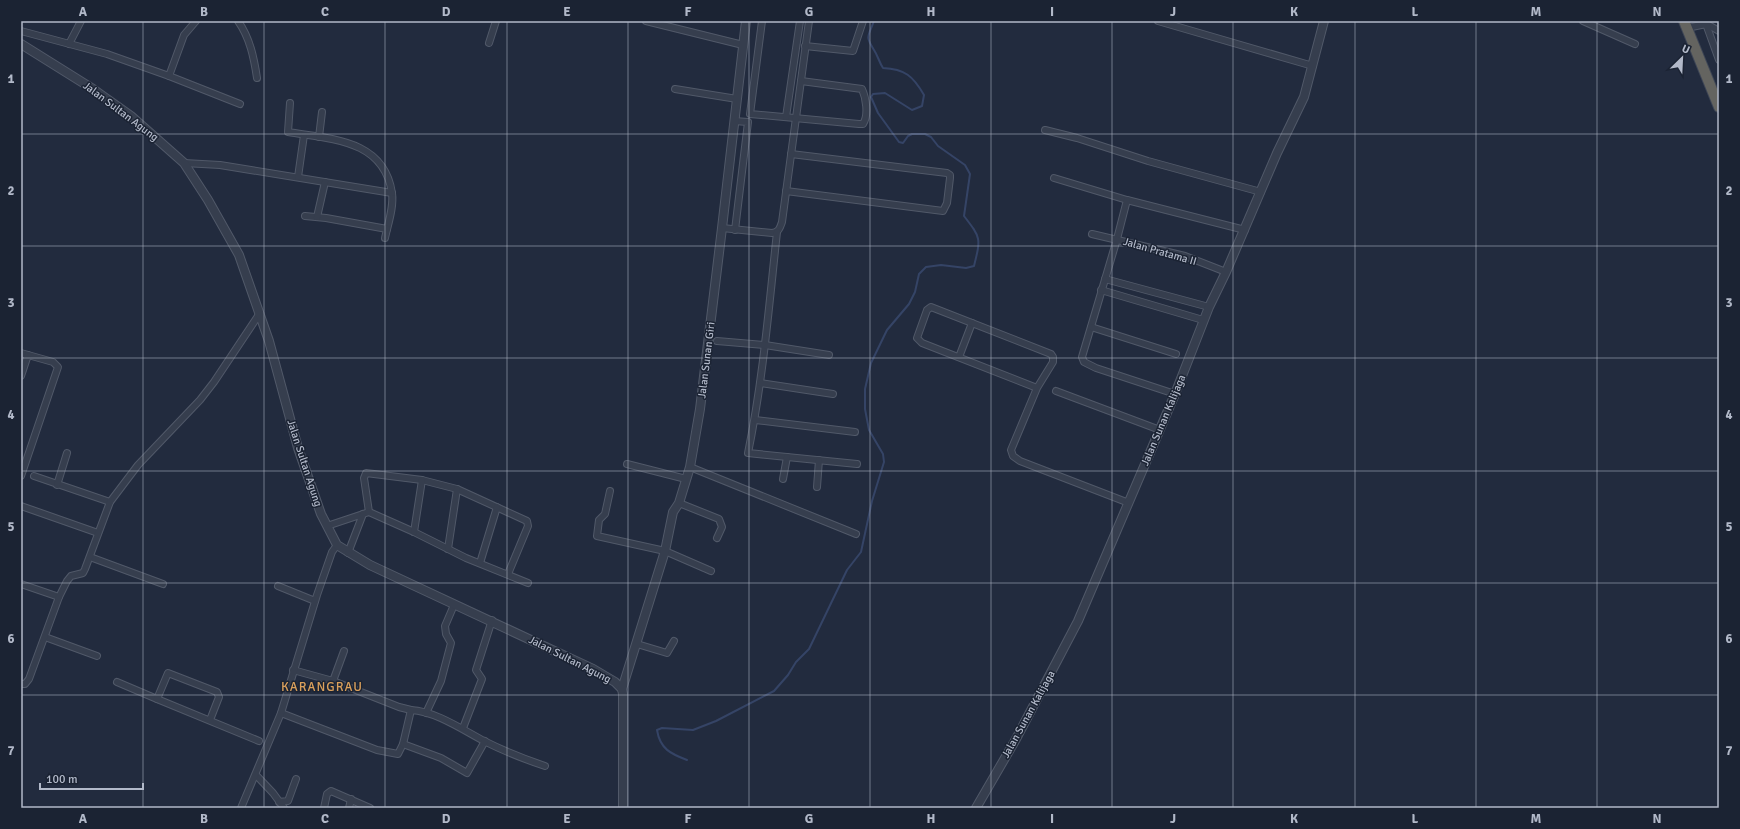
<svg xmlns="http://www.w3.org/2000/svg" width="1740" height="829" viewBox="0 0 1740 829" font-family="Signika,sans-serif">
	<style>
		.lines { fill: none; stroke-linecap: round; stroke-linejoin: round }
		.stream { stroke: #354466; stroke-width: 2 }
		.minor-casing { stroke: #515969; stroke-width: 8 }
		.tertiary-casing { stroke: #515969; stroke-width: 10 }
		.trunk-casing { stroke: #3e4656; stroke-width: 12 }
		.minor { stroke: #363e4e; stroke-width: 6 }
		.tertiary { stroke: #363e4e; stroke-width: 8 }
		.trunk { stroke: #646460; stroke-width: 10 }
		.grid { fill: none; stroke: #b2b9c9; stroke-width: 1; stroke-opacity: 0.55 }
		.labels { text-anchor: middle; stroke-width: 3; stroke-linejoin: round; paint-order: stroke }
		.street-label { font-size: 11px; fill: #b2b9c9; stroke: #1b2333 }
		.quarter-label { font-size: 13px; letter-spacing: 1px; fill: #daa05c; stroke: #1b2333 }
		.neatline { fill: none; stroke: #b2b9c9; stroke-width: 1.5 }
		.grid-label { font-size: 13px; text-anchor: middle; font-weight: bold; fill: #b2b9c9 }
	</style>
	<rect width="100%" height="100%" fill="#222b3e"/>
	<g class="lines">
		<path class="stream" d="M687 760C671 754 660 749 657 730L662 728 693 730 716 721 774 691 788 675 796 662 809 649 847 570 861 552 872 501 884 462 883 454 869 430 865 409V389L871 363 887 330 909 304 915 292 919 274 926 267 941 265 966 268 974 266C981 238 981 238 964 216L970 174 965 165 938 146 931 137 925 134H912L908 136 903 143 899 142 878 113 871 97 873 94 885 93 912 110 922 106 924 95C913 76 905 69 883 68 879 62 878 56 874 50 865 36 868 37 874 21"/>
		<defs>
			<g id="minor">
				<path d="M238 21C250 38 254 58 257 78"/>
				<polyline points="646,21 743,45"/>
				<path d="M762 21 750 114 859 124H863C869 115 866 98 862 89L801 81"/>
				<polyline points="1158,21 1313,66"/>
				<polyline points="1583,21 1635,44"/>
				<polyline points="1705,23 1719,31"/>
				<polyline points="1687,28 1706,24 1719,60"/>
				<polyline points="21,31 107,54 169,76 184,35 196,21"/>
				<polyline points="489,43 496,21"/>
				<polyline points="69,44 81,21"/>
				<polyline points="805,46 853,51 863,21"/>
				<polyline points="169,76 240,104"/>
				<polyline points="675,89 737,99"/>
				<path d="M290 103 288 132C330 139 384 139 392 193 394 207 388 224 385 238"/>
				<polyline points="786,117 800,21"/>
				<polyline points="734,121 748,122 735,230"/>
				<polyline points="1045,130 1077,138 1148,161 1261,192"/>
				<polyline points="319,137 322,112"/>
				<polyline points="184,163 220,165 392,193"/>
				<polyline points="298,177 304,135"/>
				<polyline points="1054,178 1127,200 1245,230"/>
				<polyline points="786,191 943,211 947,203 950,178 950,175 947,173 791,154"/>
				<polyline points="1127,200 1117,239 1082,357 1084,362 1096,368 1175,394"/>
				<polyline points="305,216 326,218 387,229"/>
				<polyline points="317,217 325,182"/>
				<path d="M722 228 772 233C779 232 780 228 782 222L809 21"/>
				<path d="M777 232C769 306 763 380 748 453L857 464"/>
				<polyline points="1092,234 1185,256 1226,272"/>
				<polyline points="1105,279 1209,307"/>
				<polyline points="1101,290 1203,320"/>
				<polyline points="1091,327 1176,354"/>
				<polyline points="717,341 765,345 829,355"/>
				<polyline points="21,353 53,362 58,367 21,476"/>
				<polyline points="959,357 972,323"/>
				<polyline points="21,376 28,355"/>
				<polyline points="760,383 833,394"/>
				<polyline points="1037,388 1053,362 1053,357 1051,354 931,307 927,310 917,338 922,343 1037,388 1011,450 1013,456 1020,461 1129,503"/>
				<polyline points="1056,391 1160,430"/>
				<polyline points="755,420 855,432"/>
				<polyline points="627,464 686,479"/>
				<polyline points="690,467 856,534"/>
				<polyline points="34,476 110,502"/>
				<polyline points="783,479 787,457"/>
				<polyline points="57,485 67,453"/>
				<polyline points="817,487 819,460"/>
				<polyline points="610,491 605,514 599,520 597,536 665,551 711,571"/>
				<polyline points="679,503 719,519 722,527 717,538"/>
				<polyline points="21,506 98,533"/>
				<polyline points="369,512 364,478 366,473 422,480 457,489 527,521 528,526 508,574"/>
				<polyline points="327,526 369,512 414,532 466,558 528,583"/>
				<polyline points="414,532 422,480"/>
				<polyline points="448,549 457,489"/>
				<polyline points="348,553 363,514"/>
				<polyline points="90,557 163,584"/>
				<polyline points="480,563 497,507"/>
				<polyline points="21,584 59,597"/>
				<polyline points="278,586 315,601"/>
				<polyline points="45,637 97,656"/>
				<polyline points="637,644 667,653 674,641"/>
				<polyline points="293,670 333,681 399,707 411,710"/>
				<polyline points="333,681 344,651"/>
				<polyline points="117,682 157,699"/>
				<polyline points="21,684 25,684 29,679 59,597 67,581 71,576 83,573 85,569 110,502 138,465 200,400 214,382 260,313"/>
				<path d="M281 713 377 750 398 754 403 744 411 710C435 711 463 730 484 741 504 751 524 759 545 766"/>
				<polyline points="426,713 441,681 451,643 446,634 445,626 454,605"/>
				<polyline points="210,720 219,697 217,692 168,673 157,699 259,741"/>
				<polyline points="463,728 482,679 476,670 492,620"/>
				<polyline points="403,744 441,758 467,773 485,741"/>
				<polyline points="256,775 273,793 284,808"/>
				<polyline points="279,802 288,801 296,779"/>
				<polyline points="241,808 281,713 317,595 332,552 337,545"/>
				<polyline points="324,808 327,794 331,791 370,808"/>
				<polyline points="349,808 351,799"/>
			</g>
			<g id="tertiary">
				<polyline points="21,44 93,89 131,116 184,163 208,200 239,255 269,341 298,448 321,514 337,545 370,565 593,669 615,682 622,689 623,694 623,808"/>
				<polyline points="622,689 665,551 673,512 679,503 690,467 700,409 722,228 746,21"/>
				<polyline points="976,808 1016,739 1078,621 1175,394 1209,307 1226,272 1277,153 1304,97 1324,21"/>
			</g>
			<polyline id="trunk" points="1684,21 1719,107"/>
		</defs>
		<use href="#minor" class="minor-casing"/>
		<use href="#tertiary" class="tertiary-casing"/>
		<use href="#trunk" class="trunk-casing"/>
		<use href="#minor" class="minor"/>
		<use href="#tertiary" class="tertiary"/>
		<use href="#trunk" class="trunk"/>
	</g>
	<path class="grid" d="M143 21V808M264 21V808M385 21V808M507 21V808M628 21V808M749 21V808M870 21V808M991 21V808M1112 21V808M1233 21V808M1355 21V808M1476 21V808M1597 21V808M21 134H1719M21 246H1719M21 358H1719M21 471H1719M21 583H1719M21 695H1719"/>
	<g class="labels">
		<g class="street-label">
			<text transform="translate(121 111) rotate(37)" y="4">Jalan Sultan Agung</text>
			<text transform="translate(1160 251) rotate(16)" y="4">Jalan Pratama II</text>
			<text transform="translate(706 360) rotate(-83)" y="4">Jalan Sunan Giri</text>
			<text transform="translate(1163 420) rotate(-67)" y="4">Jalan Sunan Kalijaga</text>
			<text transform="translate(305 463) rotate(72)" y="4">Jalan Sultan Agung</text>
			<text transform="translate(570 659) rotate(27)" y="4">Jalan Sultan Agung</text>
			<text transform="translate(1028 714) rotate(-61)" y="4">Jalan Sunan Kalijaga</text>
		</g>
		<g class="quarter-label">
			<text x="322" y="691">KARANGRAU</text>
		</g>
	</g>
	<rect width="1740" height="829" fill="none" stroke="#1b2333" stroke-width="44"/>
	<g transform="translate(1682 58) rotate(24)" stroke="#1b2333" stroke-width="3" paint-order="stroke">
	<path d="M0-3L7 15L0 10L-7 15Z" fill="#b2b9c9"/>
	<text y="-6" font-size="11" font-weight="bold" text-anchor="middle" fill="#b2b9c9">U</text>
	</g>
	<path d="M40 783v6h103v-6" fill="none" stroke="#b2b9c9" stroke-width="2"/>
	<text x="46" y="783" font-size="12" fill="#b2b9c9" stroke="#1b2333" stroke-width="3" paint-order="stroke">100 m</text>
	<rect x="22" y="22" width="1696" height="785" class="neatline"/>
	<g class="grid-label">
		<text x="83" y="16">A</text>
		<text x="204" y="16">B</text>
		<text x="325" y="16">C</text>
		<text x="446" y="16">D</text>
		<text x="567" y="16">E</text>
		<text x="688" y="16">F</text>
		<text x="809" y="16">G</text>
		<text x="931" y="16">H</text>
		<text x="1052" y="16">I</text>
		<text x="1173" y="16">J</text>
		<text x="1294" y="16">K</text>
		<text x="1415" y="16">L</text>
		<text x="1536" y="16">M</text>
		<text x="1657" y="16">N</text>
		<text x="11" y="83">1</text>
		<text x="1729" y="83">1</text>
		<text x="11" y="195">2</text>
		<text x="1729" y="195">2</text>
		<text x="11" y="307">3</text>
		<text x="1729" y="307">3</text>
		<text x="11" y="419">4</text>
		<text x="1729" y="419">4</text>
		<text x="11" y="531">5</text>
		<text x="1729" y="531">5</text>
		<text x="11" y="643">6</text>
		<text x="1729" y="643">6</text>
		<text x="11" y="755">7</text>
		<text x="1729" y="755">7</text>
		<text x="83" y="823">A</text>
		<text x="204" y="823">B</text>
		<text x="325" y="823">C</text>
		<text x="446" y="823">D</text>
		<text x="567" y="823">E</text>
		<text x="688" y="823">F</text>
		<text x="809" y="823">G</text>
		<text x="931" y="823">H</text>
		<text x="1052" y="823">I</text>
		<text x="1173" y="823">J</text>
		<text x="1294" y="823">K</text>
		<text x="1415" y="823">L</text>
		<text x="1536" y="823">M</text>
		<text x="1657" y="823">N</text>
	</g>
</svg>
